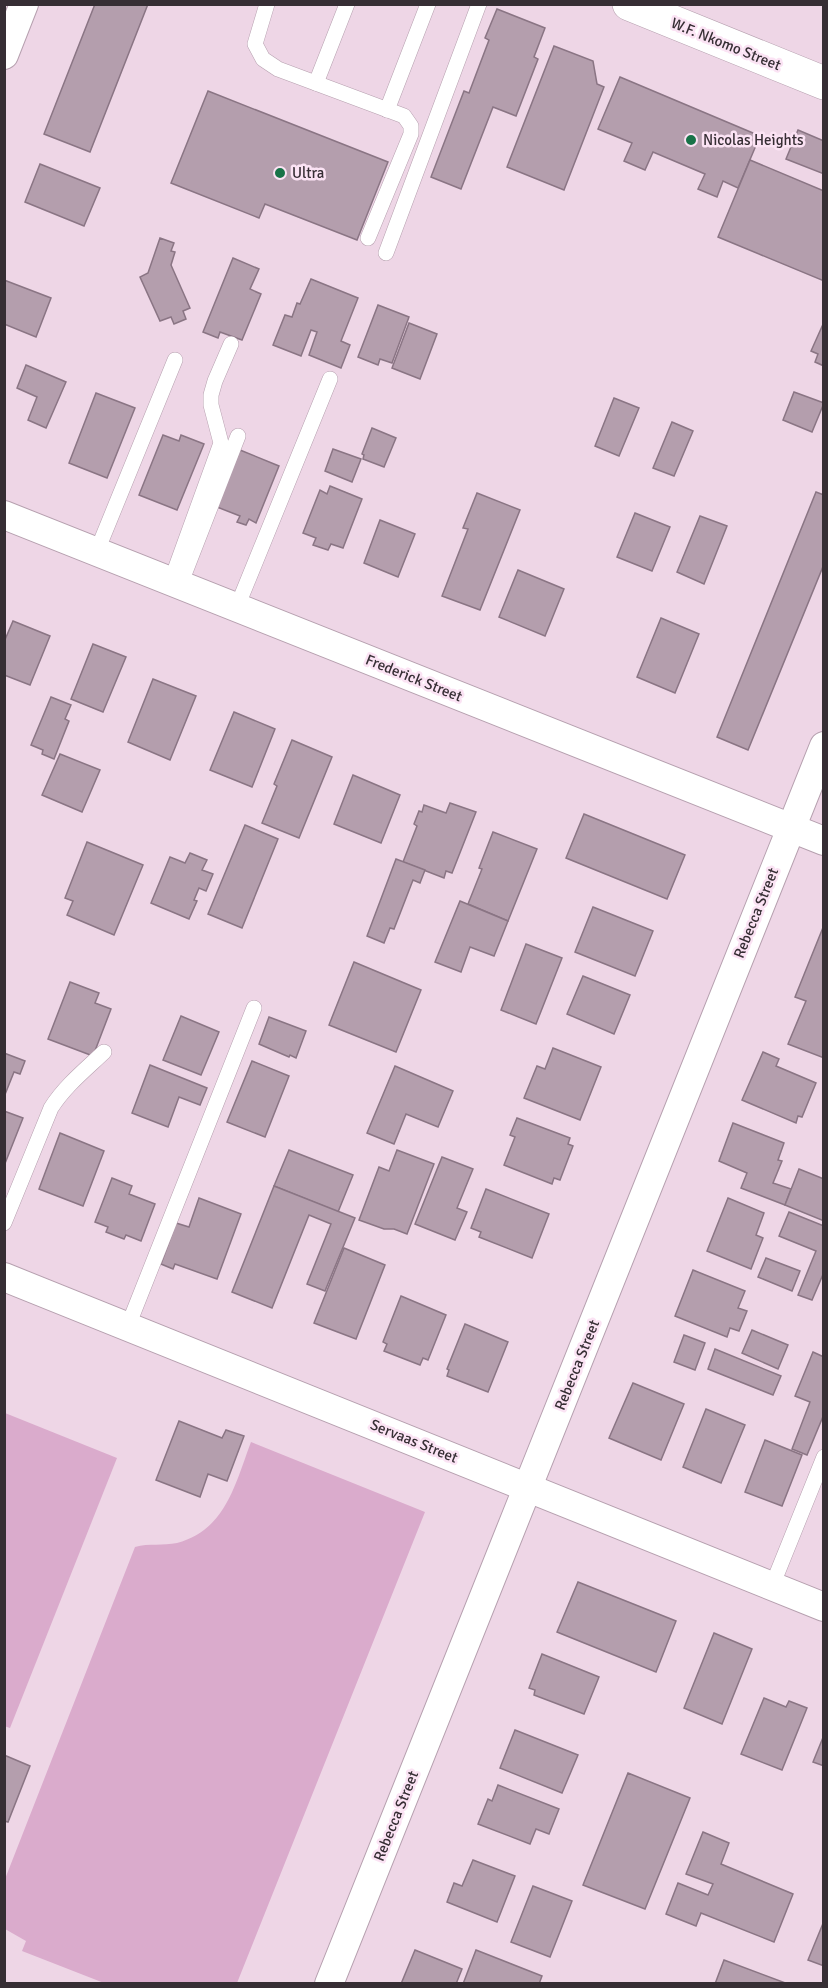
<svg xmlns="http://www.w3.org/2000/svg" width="828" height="1988" viewBox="0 0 828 1988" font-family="Signika,sans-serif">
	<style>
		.green { fill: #daabcc }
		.building { fill: #b49ead; stroke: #8a7584; stroke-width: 1.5 }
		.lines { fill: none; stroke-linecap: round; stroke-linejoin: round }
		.service-casing { stroke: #b6a0af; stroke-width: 16 }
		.minor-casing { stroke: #b6a0af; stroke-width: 30 }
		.secondary-casing { stroke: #b6a0af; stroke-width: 34 }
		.service { stroke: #fff; stroke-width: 15 }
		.minor { stroke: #fff; stroke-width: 28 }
		.secondary { stroke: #fff; stroke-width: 33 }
		.poi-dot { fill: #187348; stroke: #fbe3f4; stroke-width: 2 }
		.labels { text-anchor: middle; stroke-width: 5; stroke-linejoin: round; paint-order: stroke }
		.street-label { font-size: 15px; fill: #362e34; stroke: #fbe3f4 }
		.poi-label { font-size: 15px; fill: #362e34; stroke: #fbe3f4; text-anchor: start }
	</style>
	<rect width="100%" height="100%" fill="#eed6e6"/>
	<g class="green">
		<polygon points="5,1413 117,1458 10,1728 4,1726"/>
		<path d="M251 1442 425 1512 237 1983H104L22 1951 26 1941 5 1929V1879L135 1547C149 1543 163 1546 177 1543 226 1530 235 1484 251 1442Z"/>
	</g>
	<g class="building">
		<polygon points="95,4 148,4 90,152 44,134"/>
		<polygon points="497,9 545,28 534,57 538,59 516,116 493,107 461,189 431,177 464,91 469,93 489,40 485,38"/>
		<polygon points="554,46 593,61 597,84 604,87 564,190 507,167"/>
		<polygon points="620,77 760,136 738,188 723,181 717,197 698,189 705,174 653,152 645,170 624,161 632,143 598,129"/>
		<polygon points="208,91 388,162 357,240 265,204 259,218 171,183"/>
		<polygon points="798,130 824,141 824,174 786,159"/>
		<polygon points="750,160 824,191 824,281 718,237"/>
		<polygon points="40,164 100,188 84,226 25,202"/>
		<polygon points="160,238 174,243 171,251 175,252 171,265 190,308 183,311 186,319 174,324 171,317 160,321 140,277 148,273"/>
		<polygon points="233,258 259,269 250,289 261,294 242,340 220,332 218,338 203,332"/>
		<polygon points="311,279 358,298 341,341 350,345 341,368 309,355 317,332 311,330 301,356 273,345 285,315 292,317 297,303 300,304"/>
		<polygon points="4,280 51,298 36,337 4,324"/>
		<polygon points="378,305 409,317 392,363 380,359 378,365 358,357"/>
		<polygon points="824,322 824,366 815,362 818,354 811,351"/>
		<polygon points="409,323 437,334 420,379 392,368"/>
		<polygon points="26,365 66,382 46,428 28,420 37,397 17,388"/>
		<polygon points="794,392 824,403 812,432 783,420"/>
		<polygon points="96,393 135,408 107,478 69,463"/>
		<polygon points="614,398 639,408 619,456 595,446"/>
		<polygon points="672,422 693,431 674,476 653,468"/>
		<polygon points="372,428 396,438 384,467 363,459 364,455 362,454"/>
		<polygon points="163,435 179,441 181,435 204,444 177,510 139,495"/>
		<polygon points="333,449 361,459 352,482 325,471"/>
		<polygon points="240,450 279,466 256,523 249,519 246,525 237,522 240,516 217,507"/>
		<polygon points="330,486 362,499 343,548 331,544 328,550 313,545 316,538 303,533 320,490 327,494"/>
		<polygon points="816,492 824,495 824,564 748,750 717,737"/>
		<polygon points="477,493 520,510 480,610 442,596 468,529 463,528"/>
		<polygon points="635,513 670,527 652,571 617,557"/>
		<polygon points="700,516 727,526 704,584 677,572"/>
		<polygon points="380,520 415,534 398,577 364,563"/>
		<polygon points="518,570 564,589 545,636 499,617"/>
		<polygon points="661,618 699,634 675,693 637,677"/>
		<polygon points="13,621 50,636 30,685 4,675 4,642"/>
		<polygon points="93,644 126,657 103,712 71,699"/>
		<polygon points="153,679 196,696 170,760 128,742"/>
		<polygon points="51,697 71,705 65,719 69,721 54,759 42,754 43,750 31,745"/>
		<polygon points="234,712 275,729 252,787 210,770"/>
		<polygon points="292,740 332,757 299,838 262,823 277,786 274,784"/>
		<polygon points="60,754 100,770 82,812 42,795"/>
		<polygon points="353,775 400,795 381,843 334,824"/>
		<polygon points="450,803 476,812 452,873 446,871 444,878 403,862 417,826 414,824 419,811 422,812 424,805 446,813"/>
		<polygon points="584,814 685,855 667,899 566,858"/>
		<polygon points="245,825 278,839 242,928 208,914"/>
		<polygon points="493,832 537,849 508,921 468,904 482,869 479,868"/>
		<polygon points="87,842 143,865 114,935 67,915 73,901 65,898"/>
		<polygon points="190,853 207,860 202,870 213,874 206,891 199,888 194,900 197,901 189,919 151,903 170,857 185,863"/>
		<polygon points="396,859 425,870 420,883 413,880 394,929 390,928 384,943 367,936"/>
		<polygon points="460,901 508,921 494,956 470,947 461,972 435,962"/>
		<polygon points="593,907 653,931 635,976 575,952"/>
		<polygon points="824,925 824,1058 788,1044 806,1001 795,997"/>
		<polygon points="526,944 562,958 536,1024 501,1010"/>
		<polygon points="354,962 421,990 396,1052 329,1025"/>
		<polygon points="583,976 630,995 614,1034 567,1014"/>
		<polygon points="70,982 99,993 95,1003 111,1009 93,1056 48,1039"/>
		<polygon points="181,1016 219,1032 201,1075 163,1060"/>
		<polygon points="269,1017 306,1031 296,1058 290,1055 289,1057 259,1044"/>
		<polygon points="553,1048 601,1067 580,1120 524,1098 537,1066 545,1069"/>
		<polygon points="763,1052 779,1059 776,1066 816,1083 802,1117 798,1116 796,1123 742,1100"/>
		<polygon points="4,1053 25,1061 20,1074 14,1072 4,1097"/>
		<polygon points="252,1061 289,1076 265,1137 227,1122"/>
		<polygon points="150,1065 207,1088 200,1105 179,1097 168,1127 132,1113"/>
		<polygon points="395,1066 453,1091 438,1127 406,1114 394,1144 367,1133"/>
		<polygon points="4,1111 23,1118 4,1166"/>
		<polygon points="517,1118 570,1138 568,1144 573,1146 560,1180 554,1178 552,1184 504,1165 515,1137 510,1135"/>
		<polygon points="733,1123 784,1143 778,1160 782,1161 773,1183 791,1189 785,1205 741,1188 747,1173 719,1161"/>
		<polygon points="60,1133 104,1151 83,1206 39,1189"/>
		<polygon points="289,1150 353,1175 338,1212 274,1186"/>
		<polygon points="397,1150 434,1164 407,1234 394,1229 384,1229 359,1220 379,1167 389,1171"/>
		<polygon points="442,1157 473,1169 457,1208 467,1212 455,1240 415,1224"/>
		<polygon points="799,1169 824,1179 824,1221 785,1205"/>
		<polygon points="112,1178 132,1186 129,1194 155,1204 141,1241 126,1235 124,1239 106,1232 108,1227 95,1222"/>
		<polygon points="274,1186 355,1218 325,1291 307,1284 331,1224 309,1215 272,1308 232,1292"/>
		<polygon points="486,1189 549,1214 532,1258 479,1237 481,1232 471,1228"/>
		<polygon points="199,1198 241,1214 217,1279 175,1264 173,1269 161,1264 176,1223 189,1227"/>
		<polygon points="728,1198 764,1213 756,1235 763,1238 751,1269 707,1251"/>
		<polygon points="789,1212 824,1226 824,1272 812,1300 798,1295 816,1251 779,1236"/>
		<polygon points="344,1248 385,1265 356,1339 314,1323"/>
		<polygon points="766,1258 800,1271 792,1291 758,1277"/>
		<polygon points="693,1270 745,1291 738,1308 747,1311 739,1331 730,1328 727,1337 675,1316"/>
		<polygon points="401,1296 446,1315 428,1360 423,1358 420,1365 384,1351 387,1344 383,1342"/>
		<polygon points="465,1324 508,1342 488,1392 447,1376 449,1370 447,1369"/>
		<polygon points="752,1330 788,1345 778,1369 742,1353"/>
		<polygon points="684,1335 705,1343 695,1370 674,1362"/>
		<polygon points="715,1349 781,1376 773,1395 708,1369"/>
		<polygon points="813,1352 824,1357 824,1414 807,1455 792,1449 810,1402 795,1396"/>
		<polygon points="633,1383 684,1404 661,1460 609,1438"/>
		<polygon points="706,1409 745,1425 721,1483 683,1467"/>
		<polygon points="179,1421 222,1438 226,1430 244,1436 227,1481 208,1474 200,1497 156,1480"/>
		<polygon points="765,1440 802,1455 782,1506 745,1492"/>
		<polygon points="578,1582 676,1621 656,1672 557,1632"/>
		<polygon points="714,1633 752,1649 722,1724 684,1708"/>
		<polygon points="542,1654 599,1677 584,1714 534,1695 535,1690 529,1688"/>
		<polygon points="764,1698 786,1707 789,1701 807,1708 782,1770 741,1754"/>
		<polygon points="515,1730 578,1755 562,1793 500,1768"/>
		<polygon points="824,1735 824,1766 813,1762"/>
		<polygon points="4,1755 30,1766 8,1822 4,1821"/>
		<polygon points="628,1773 690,1798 645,1909 583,1885"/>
		<polygon points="498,1785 559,1809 549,1834 536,1829 530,1844 478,1824 488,1799 492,1801"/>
		<polygon points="703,1832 729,1843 721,1864 793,1894 774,1942 701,1913 696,1926 666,1914 678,1883 708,1895 713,1884 686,1874"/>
		<polygon points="473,1860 515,1876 497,1922 447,1902 454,1883 462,1886"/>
		<polygon points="533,1886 572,1901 550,1957 511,1942"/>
		<polygon points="824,1921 824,1966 808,1960"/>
		<polygon points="415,1950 462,1969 456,1984 401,1984"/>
		<polygon points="476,1950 542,1976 539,1984 463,1984"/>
		<polygon points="724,1960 788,1984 715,1984"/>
	</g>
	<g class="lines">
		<defs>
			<g id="service">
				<polyline points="267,4 255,44 263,59 278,69 404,116 411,126 411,134 368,238"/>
				<polyline points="316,83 347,4"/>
				<polyline points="387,110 428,4"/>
				<polyline points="386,253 479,4"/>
				<polyline points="97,551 175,360"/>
				<polyline points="171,581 221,443 211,405 211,395 215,381 231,344"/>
				<polyline points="180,585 238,436"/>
				<polyline points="237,607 330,379"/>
				<path d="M4 1223 51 1108C65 1086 85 1070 104 1052"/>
				<polyline points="128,1326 254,1008"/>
				<polyline points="772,1586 824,1457"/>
			</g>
			<g id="minor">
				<polyline points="4,55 24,4"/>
				<polyline points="4,515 824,841"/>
				<polyline points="4,1277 824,1607"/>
				<polyline points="329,1984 824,746"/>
			</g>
			<polyline id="secondary" points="629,4 824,83"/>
		</defs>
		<use href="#service" class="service-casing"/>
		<use href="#minor" class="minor-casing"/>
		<use href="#secondary" class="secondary-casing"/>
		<use href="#service" class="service"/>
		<use href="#minor" class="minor"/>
		<use href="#secondary" class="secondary"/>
	</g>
	<g class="poi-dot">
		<circle cx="691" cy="140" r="6"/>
		<circle cx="280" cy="173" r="6"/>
	</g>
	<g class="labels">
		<g class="street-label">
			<text transform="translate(726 44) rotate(22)" y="5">W.F. Nkomo Street</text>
			<text transform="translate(414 678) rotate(22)" y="5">Frederick Street</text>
			<text transform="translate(756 913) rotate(-68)" y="5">Rebecca Street</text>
			<text transform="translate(577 1365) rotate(-68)" y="5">Rebecca Street</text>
			<text transform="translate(414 1441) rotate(22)" y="5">Servaas Street</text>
			<text transform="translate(396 1816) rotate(-68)" y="5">Rebecca Street</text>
		</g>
		<g class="poi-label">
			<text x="703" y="145">Nicolas Heights</text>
			<text x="292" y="178">Ultra</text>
		</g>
	</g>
	<rect width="828" height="1988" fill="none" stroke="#362e34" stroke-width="12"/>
</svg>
